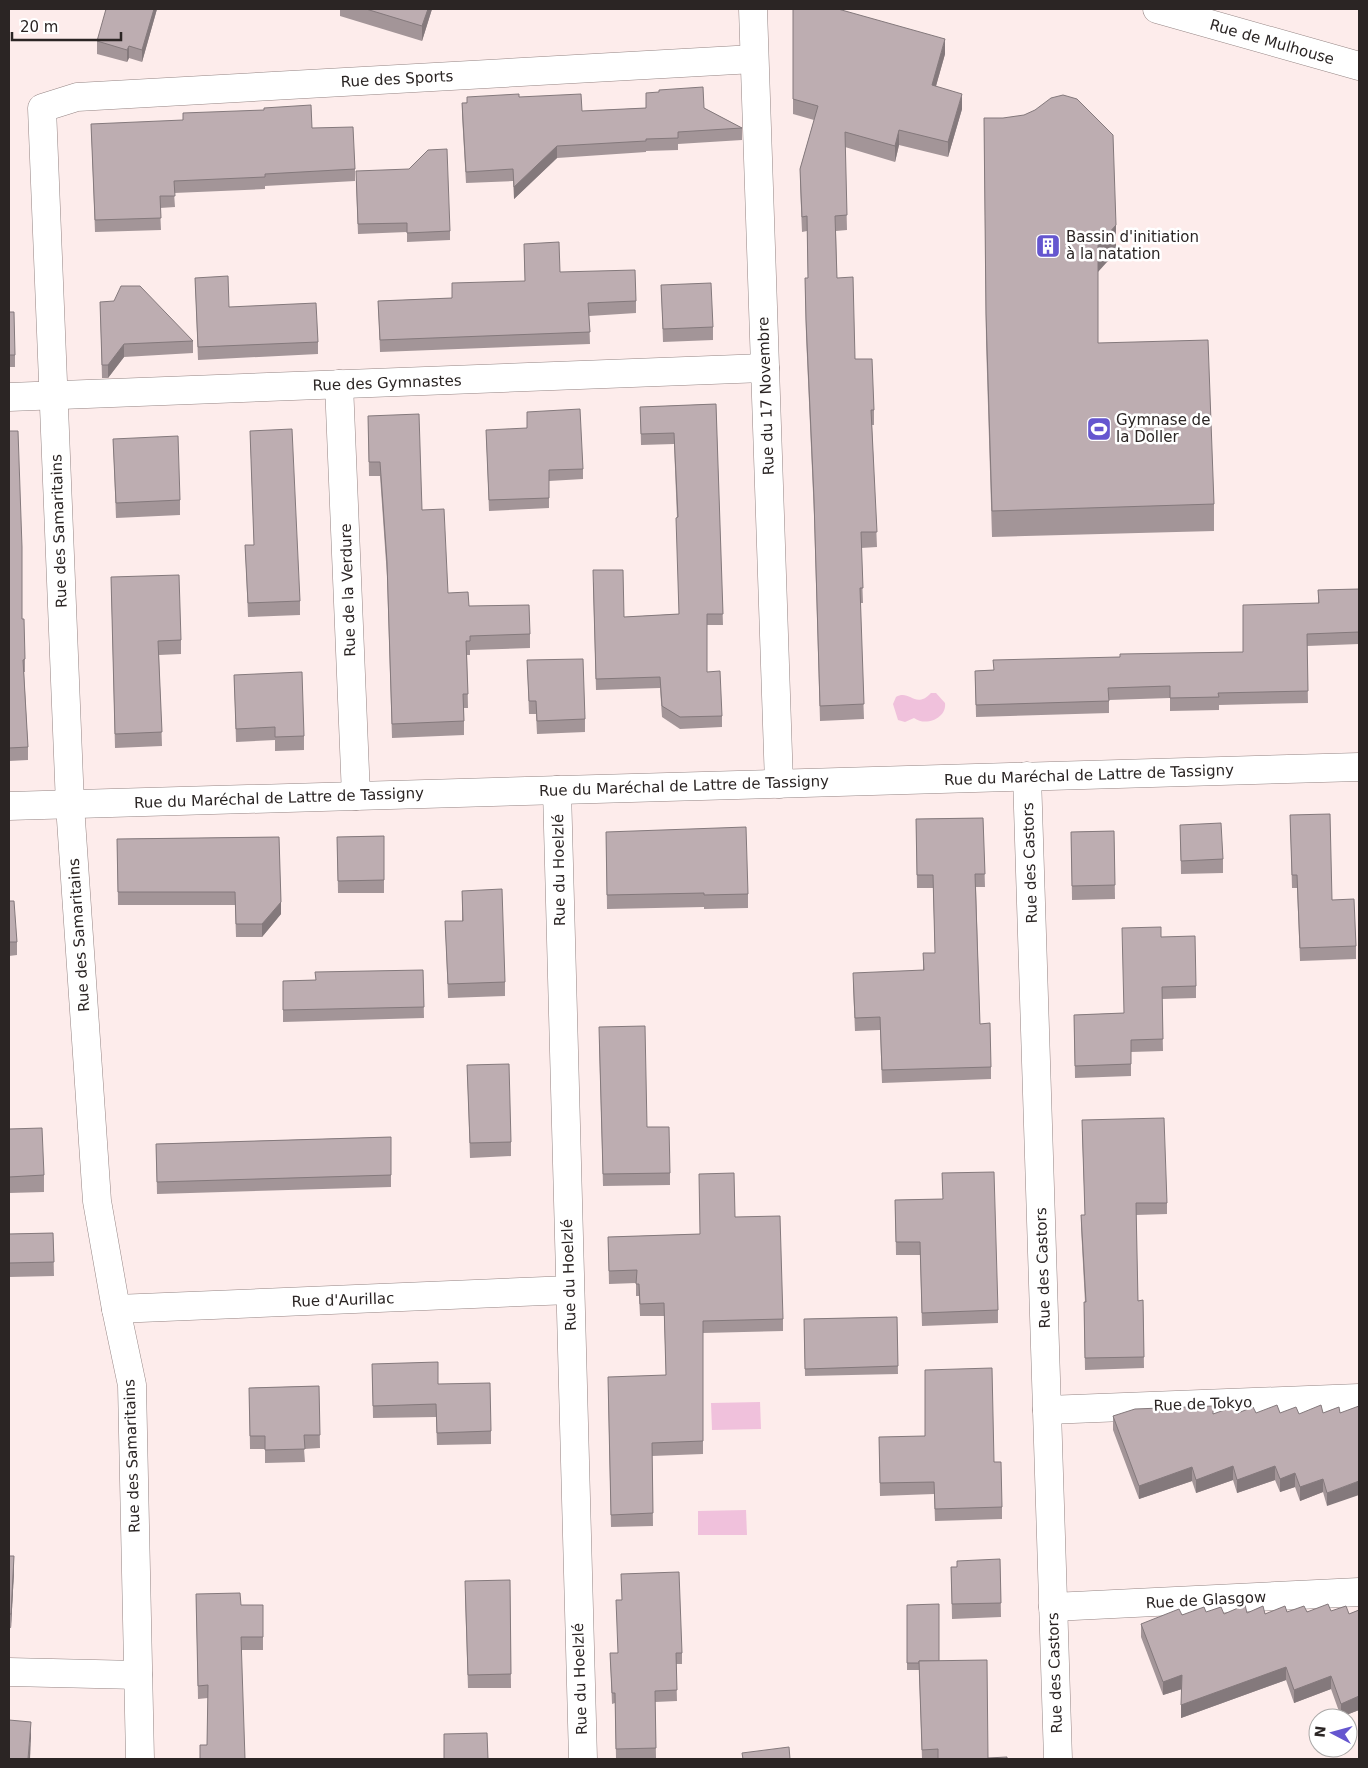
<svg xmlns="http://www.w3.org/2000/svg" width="1368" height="1768" viewBox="0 0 1368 1768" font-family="'DejaVu Sans',sans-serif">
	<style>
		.water { fill: #f0c1dc }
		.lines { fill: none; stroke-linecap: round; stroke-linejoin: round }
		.minor-casing { stroke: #958584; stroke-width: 29 }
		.secondary-casing { stroke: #958584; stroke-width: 29 }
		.minor { stroke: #fff; stroke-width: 28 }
		.secondary { stroke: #fff; stroke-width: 28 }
		.wall { fill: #a39598 }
		.shaded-wall { fill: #84797c }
		.building { fill: #bdadb1; stroke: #84797c }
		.labels { text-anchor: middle; stroke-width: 5; stroke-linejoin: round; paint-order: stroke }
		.street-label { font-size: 15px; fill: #2b2524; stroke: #fff }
		.poi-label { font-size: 15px; fill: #2b2524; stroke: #fff; text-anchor: start }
	</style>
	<rect width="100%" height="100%" fill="#fdeceb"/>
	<g class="water">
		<path d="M931 693H936L945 703C947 718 926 727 914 718L905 722 898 720 893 704 896 697C910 689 915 710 931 693Z"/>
		<polygon points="760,1402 761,1429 712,1430 711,1403"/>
		<polygon points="746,1510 747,1535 698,1535 698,1511"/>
	</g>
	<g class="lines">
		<defs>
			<g id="minor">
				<polyline points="753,9 779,784"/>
				<polyline points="339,384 356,796"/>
				<polyline points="9,397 765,368"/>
				<polyline points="1027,776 1058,1759"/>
				<polyline points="557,790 583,1759"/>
				<polyline points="9,806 1359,767"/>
				<polyline points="116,1309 570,1290"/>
				<polyline points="1047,1410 1359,1398"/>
				<polyline points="1053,1607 1359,1592"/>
				<polyline points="9,1672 138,1675"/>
				<polyline points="140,1759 132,1385 116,1309 97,1201 70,805 42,108 77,97 754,59"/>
			</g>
			<polyline id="secondary" points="1157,9 1359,66"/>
		</defs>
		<use href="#minor" class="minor-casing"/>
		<use href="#secondary" class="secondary-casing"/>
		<use href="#minor" class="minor"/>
		<use href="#secondary" class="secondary"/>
	</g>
	<g class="wall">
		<polygon points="157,9 142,62 129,58 127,62 97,54 97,41"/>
		<polygon points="340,9 432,9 422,41 340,16"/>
		<polygon points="793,9 945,54 936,86 962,109 948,157 899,145 895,162 845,147 847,230 836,231 837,278 855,359 874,410 874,425 872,425 877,547 861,548 863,603 860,603 864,719 820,721 814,515 806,335 805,278 808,278 807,231 802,232 800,184 800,169 814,120 793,114"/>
		<polygon points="646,93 704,108 742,128 742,140 678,144 678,150 646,151 646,152 557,158 514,199 513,181 466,183 462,115 462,103 519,97 582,111 646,108"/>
		<polygon points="984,118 1116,252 1098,271 1098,343 1214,504 1214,531 992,537 986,341"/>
		<polygon points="91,124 312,128 355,169 355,181 265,186 265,189 174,193 175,207 160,208 161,230 95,232"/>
		<polygon points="356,181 450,231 450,240 407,242 407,232 358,234"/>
		<polygon points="524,244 560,272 636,301 636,313 589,316 590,344 380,352 378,301 452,298 525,281"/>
		<polygon points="195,278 229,307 318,342 318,354 198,360"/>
		<polygon points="661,285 713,327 713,340 663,342"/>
		<polygon points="100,302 193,341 193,353 124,357 108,378 102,378"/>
		<polygon points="9,312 15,355 15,367 9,367"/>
		<polygon points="716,404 723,625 707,625 707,672 722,716 722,727 680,729 662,717 660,688 596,690 593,582 624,617 679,614 677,518 674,444 641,445 640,407"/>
		<polygon points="368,416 422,510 448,593 469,606 530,634 530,648 470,650 470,655 467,655 468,708 464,708 464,735 392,738 387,576 380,476 369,476"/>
		<polygon points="486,430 583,469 583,479 549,481 549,508 489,511"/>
		<polygon points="9,431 25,659 25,672 24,672 28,747 28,760 9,761"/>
		<polygon points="250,431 300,601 300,615 248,617 245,545 254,545"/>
		<polygon points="113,439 180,500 180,515 116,518"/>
		<polygon points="111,577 181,640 181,654 159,655 162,746 115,748"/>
		<polygon points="1359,589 1359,644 1307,646 1308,703 1219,705 1219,710 1170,711 1170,698 1109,700 1109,713 976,717 975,671 993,670 1120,657 1243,652 1318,603 1318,590"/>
		<polygon points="527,660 585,719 585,732 537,734 536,714 529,714"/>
		<polygon points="234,675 304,736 304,750 275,751 275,740 236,742"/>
		<polygon points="1290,815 1332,900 1356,946 1356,959 1300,961 1297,888 1292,888"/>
		<polygon points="983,818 985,887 976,887 980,1024 991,1067 991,1079 882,1083 880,1030 855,1031 853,985 923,970 923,953 935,953 933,888 917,888 916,819"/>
		<polygon points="1180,825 1223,859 1223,873 1181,874"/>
		<polygon points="1114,831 1115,899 1072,900 1071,832"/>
		<polygon points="606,832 748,894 748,908 704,909 704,907 607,909"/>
		<polygon points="384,836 384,893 338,893 337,837"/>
		<polygon points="279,837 281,914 262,937 236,937 235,905 118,905 117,839"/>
		<polygon points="462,891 505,982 505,996 448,998 445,921 462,921"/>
		<polygon points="9,901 17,942 17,955 9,956"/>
		<polygon points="1161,937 1196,986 1196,998 1162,999 1163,1051 1131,1052 1131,1076 1075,1078 1074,1015 1124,1013"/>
		<polygon points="423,970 424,1018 283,1022 283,981 315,980"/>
		<polygon points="599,1039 670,1173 670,1185 603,1186"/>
		<polygon points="467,1065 511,1142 511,1156 470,1158"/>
		<polygon points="9,1129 44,1175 44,1192 9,1193"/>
		<polygon points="1082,1131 1167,1203 1167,1214 1136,1215 1138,1301 1143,1300 1144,1368 1085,1370 1084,1314 1085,1302 1081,1227 1081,1215 1085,1215"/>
		<polygon points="391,1137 391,1187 157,1194 156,1144"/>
		<polygon points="942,1173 998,1310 998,1323 922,1326 920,1255 896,1255 895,1200 943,1199"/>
		<polygon points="735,1217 783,1319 783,1331 703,1333 703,1454 652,1456 653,1526 611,1527 608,1390 666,1375 664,1316 640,1316 639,1296 636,1296 636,1283 609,1284 608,1237 700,1234"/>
		<polygon points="53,1233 54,1276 9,1277 9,1234"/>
		<polygon points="897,1317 898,1374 805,1376 804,1319"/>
		<polygon points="372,1364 438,1384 491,1431 491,1444 437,1445 436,1417 373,1418"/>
		<polygon points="319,1386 320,1448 304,1449 305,1462 265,1463 265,1449 250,1449 249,1388"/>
		<polygon points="1339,1407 1327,1506 1323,1492 1300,1501 1295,1487 1280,1492 1275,1480 1237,1493 1233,1480 1196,1493 1192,1481 1139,1499 1113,1430 1113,1416 1238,1413 1280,1413 1299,1414 1323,1413"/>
		<polygon points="879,1437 994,1462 1002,1507 1002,1519 935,1521 934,1494 880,1496"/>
		<polygon points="9,1556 14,1571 11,1628 9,1628"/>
		<polygon points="1000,1559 1001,1617 952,1619 951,1567 957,1567"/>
		<polygon points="510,1580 511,1688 468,1688 465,1595"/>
		<polygon points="196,1594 241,1605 263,1605 263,1650 242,1650 207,1745 208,1698 198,1699"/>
		<polygon points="907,1605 939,1661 988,1758 1007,1759 922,1759 919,1670 907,1670"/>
		<polygon points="1359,1610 1359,1710 1341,1717 1331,1689 1294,1703 1286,1680 1181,1718 1182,1689 1163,1695 1141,1637 1141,1624 1182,1615 1206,1612 1224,1614 1247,1613 1265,1614 1287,1612 1331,1611 1349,1614"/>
		<polygon points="610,1653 682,1653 682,1664 676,1664 677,1701 655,1702 656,1758 616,1759 615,1703 612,1704"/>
	</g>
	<g class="shaded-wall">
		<polygon points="154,9 157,9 142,62 142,50"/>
		<polygon points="428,9 432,9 422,41 422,26"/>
		<polygon points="945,39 945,54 932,100 932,85"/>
		<polygon points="129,46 129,58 127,62 127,50"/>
		<polygon points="962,94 962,109 948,157 948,142"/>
		<polygon points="899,130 899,145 895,162 895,146"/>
		<polygon points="557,146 557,158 514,199 514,187"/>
		<polygon points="1116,225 1116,252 1098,272 1098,245"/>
		<polygon points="124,344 124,357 108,378 108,365"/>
		<polygon points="281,902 281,914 262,937 262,924"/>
		<polygon points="1233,1466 1233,1480 1196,1493 1196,1480"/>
		<polygon points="1275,1466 1275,1480 1237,1493 1237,1480"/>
		<polygon points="1192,1467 1192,1481 1139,1499 1139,1486"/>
		<polygon points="1295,1473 1295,1487 1280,1492 1280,1479"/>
		<polygon points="1323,1479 1323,1492 1300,1501 1300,1487"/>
		<polygon points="1359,1481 1359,1495 1327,1506 1327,1493"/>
		<polygon points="14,1556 14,1571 11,1628 11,1614"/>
		<polygon points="1286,1667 1286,1680 1181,1718 1181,1705"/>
		<polygon points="1182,1675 1182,1689 1163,1695 1163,1682"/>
		<polygon points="1331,1676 1331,1689 1294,1703 1294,1690"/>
		<polygon points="1359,1696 1359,1710 1341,1717 1341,1704"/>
		<polygon points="31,1722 31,1738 30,1759 28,1759"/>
	</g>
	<g class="building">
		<polygon points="106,9 154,9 142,50 129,46 127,50 97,41"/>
		<polygon points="366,9 428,9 422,26"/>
		<polygon points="793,9 838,9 945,39 932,85 962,94 948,142 899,130 895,146 845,132 847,215 835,216 837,278 853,277 855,359 872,359 874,410 871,410 877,532 861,532 863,588 860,588 864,704 820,706 814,499 806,320 805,278 808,278 807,216 802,217 800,169 818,106 793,99"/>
		<polygon points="703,87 704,108 742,128 678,132 678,138 646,139 646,141 557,146 514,187 513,169 466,172 462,103 467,103 467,97 519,94 519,97 581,94 582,111 646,108 646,93 659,92 659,90"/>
		<polygon points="1063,95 1077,99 1113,135 1116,225 1098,245 1098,343 1208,340 1214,504 992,511 986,314 984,118 1003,118 1024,115 1035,110 1051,98"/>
		<polygon points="311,105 312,128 353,127 355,169 265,174 265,177 174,181 175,196 160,196 161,218 95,220 91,124 183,120 183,113 264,110 264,108"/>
		<polygon points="447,149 450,231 407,233 407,223 358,224 356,171 409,169 428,150"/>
		<polygon points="559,242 560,272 635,270 636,301 588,303 590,332 380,340 378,301 452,298 452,283 525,281 524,244"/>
		<polygon points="228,276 229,307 316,303 318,342 198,347 195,278"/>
		<polygon points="711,283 713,327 663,329 661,285"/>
		<polygon points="121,286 140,286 193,341 124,344 108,365 102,365 100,302 114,301"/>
		<polygon points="9,312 14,312 15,355 9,355"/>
		<polygon points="716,404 723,614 707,614 707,672 720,671 722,716 680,717 662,706 660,677 596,679 593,570 623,570 624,617 679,614 676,518 678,517 674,433 641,434 640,407"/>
		<polygon points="580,409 583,469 549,470 549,498 489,500 486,430 527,428 527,412"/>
		<polygon points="419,414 422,510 444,509 448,593 468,592 469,606 529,605 530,634 470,636 470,641 466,641 468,694 463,694 464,721 392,724 387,562 380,462 369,462 368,416"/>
		<polygon points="292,429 300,601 248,603 245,545 254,545 250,431"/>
		<polygon points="9,431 18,431 22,547 22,619 24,619 25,659 23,660 28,747 9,748"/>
		<polygon points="178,436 180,500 116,503 113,439"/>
		<polygon points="179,575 181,640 158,641 162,732 115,734 111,577"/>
		<polygon points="1359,589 1359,632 1307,634 1308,691 1218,693 1219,697 1170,698 1170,686 1108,688 1109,701 976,705 975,671 994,670 993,660 1120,657 1120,654 1243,652 1243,605 1319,603 1318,590"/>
		<polygon points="583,659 585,719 537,721 536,701 529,701 527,660"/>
		<polygon points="302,672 304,736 275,737 275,727 236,729 234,675"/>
		<polygon points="1330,814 1332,900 1354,899 1356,946 1300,948 1297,875 1292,875 1290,815"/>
		<polygon points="983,818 985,874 975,874 980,1024 990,1023 991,1067 882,1070 880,1017 855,1018 853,973 924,970 923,953 935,953 933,875 917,875 916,819"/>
		<polygon points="1221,823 1223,859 1181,861 1180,825"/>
		<polygon points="746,827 748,894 704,895 704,893 607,895 606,832"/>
		<polygon points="1114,831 1115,885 1072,886 1071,832"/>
		<polygon points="384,836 384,880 338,881 337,837"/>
		<polygon points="279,837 281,902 262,924 236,924 235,892 118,892 117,839"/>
		<polygon points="502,889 505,982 448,984 445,921 463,921 462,891"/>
		<polygon points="9,901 14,901 17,942 9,942"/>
		<polygon points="1161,927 1161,937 1195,936 1196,986 1162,987 1163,1039 1131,1040 1131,1064 1075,1066 1074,1015 1124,1013 1122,928"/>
		<polygon points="423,970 424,1007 283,1010 283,981 316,980 315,972"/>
		<polygon points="645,1026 647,1127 669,1127 670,1173 603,1174 599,1027"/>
		<polygon points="509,1064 511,1142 470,1143 467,1065"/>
		<polygon points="1164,1118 1167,1203 1136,1203 1138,1301 1143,1300 1144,1357 1085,1358 1084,1302 1086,1302 1081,1215 1085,1215 1082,1120"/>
		<polygon points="42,1128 44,1175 9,1177 9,1129"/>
		<polygon points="391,1137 391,1175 157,1182 156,1144"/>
		<polygon points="994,1172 998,1310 922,1313 920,1242 896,1242 895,1200 943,1199 942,1173"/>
		<polygon points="734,1173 735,1217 780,1216 783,1319 703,1321 703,1441 652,1443 653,1513 611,1515 608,1377 666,1375 664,1303 640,1304 639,1284 636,1284 637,1270 609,1271 608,1237 700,1234 699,1174"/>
		<polygon points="53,1233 54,1262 9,1263 9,1234"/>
		<polygon points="897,1317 898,1366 805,1369 804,1319"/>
		<polygon points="438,1362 438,1384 490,1383 491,1431 437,1433 436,1404 373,1406 372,1364"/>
		<polygon points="992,1368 994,1462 1001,1462 1002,1507 935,1509 934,1482 880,1483 879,1437 925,1436 925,1370"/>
		<polygon points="319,1386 320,1435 304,1435 305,1449 265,1450 265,1436 250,1436 249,1388"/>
		<polygon points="1277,1405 1280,1413 1296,1407 1299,1414 1321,1405 1323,1413 1339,1407 1340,1413 1359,1406 1359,1481 1327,1493 1323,1479 1300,1487 1295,1473 1280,1479 1275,1466 1237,1480 1233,1466 1196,1480 1192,1467 1139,1486 1113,1416 1135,1409 1213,1406 1213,1414 1236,1406 1238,1413 1253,1407 1256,1413"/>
		<polygon points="9,1556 14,1556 11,1614 9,1614"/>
		<polygon points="1000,1559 1001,1603 952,1604 951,1567 957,1567 957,1561"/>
		<polygon points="679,1572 682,1653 676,1653 677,1690 655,1691 656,1748 616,1749 615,1693 612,1693 610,1653 618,1653 616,1600 622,1600 621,1574"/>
		<polygon points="510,1580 511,1674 468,1675 465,1581"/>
		<polygon points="240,1593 241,1605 263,1605 263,1637 241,1637 245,1759 200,1759 200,1745 207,1745 208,1685 198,1686 196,1594"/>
		<polygon points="939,1604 939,1661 919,1661 919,1663 907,1663 907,1605"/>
		<polygon points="1328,1604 1331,1611 1346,1606 1349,1614 1359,1610 1359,1696 1341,1704 1331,1676 1294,1690 1286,1667 1181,1705 1182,1675 1163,1682 1141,1624 1179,1609 1182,1615 1204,1607 1206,1612 1221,1607 1224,1614 1245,1605 1247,1613 1263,1606 1265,1614 1285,1606 1287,1612 1304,1606 1307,1612"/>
		<polygon points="987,1660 988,1758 1007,1757 1007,1759 938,1759 938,1749 922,1750 919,1661"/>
		<polygon points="9,1720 31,1722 28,1759 9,1759"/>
		<polygon points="487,1733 488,1759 444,1759 444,1734"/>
		<polygon points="789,1747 790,1759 743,1759 742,1753"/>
	</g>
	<defs>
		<symbol id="building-square" viewBox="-11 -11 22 22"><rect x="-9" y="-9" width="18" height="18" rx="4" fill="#6556cf" stroke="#fff"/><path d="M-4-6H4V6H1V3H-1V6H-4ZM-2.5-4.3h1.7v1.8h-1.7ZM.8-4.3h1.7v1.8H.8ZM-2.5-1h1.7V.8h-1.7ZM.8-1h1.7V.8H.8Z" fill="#fff"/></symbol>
		<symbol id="stadium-square" viewBox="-11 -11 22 22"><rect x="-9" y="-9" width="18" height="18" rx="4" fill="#6556cf" stroke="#fff"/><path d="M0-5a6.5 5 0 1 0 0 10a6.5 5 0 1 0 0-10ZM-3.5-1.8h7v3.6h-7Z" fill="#fff"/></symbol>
	</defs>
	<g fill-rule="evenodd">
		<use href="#building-square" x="1034" y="232" width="28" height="28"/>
		<use href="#stadium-square" x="1085" y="415" width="28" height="28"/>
	</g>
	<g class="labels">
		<g class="street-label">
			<text transform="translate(1272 42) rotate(16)" y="5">Rue de Mulhouse</text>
			<text transform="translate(397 79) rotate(-3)" y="5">Rue des Sports</text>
			<text transform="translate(387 383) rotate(-2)" y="5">Rue des Gymnastes</text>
			<text transform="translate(766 396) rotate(-92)" y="5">Rue du 17 Novembre</text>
			<text transform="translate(59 531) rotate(-92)" y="5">Rue des Samaritains</text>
			<text transform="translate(348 590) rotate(-92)" y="5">Rue de la Verdure</text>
			<text transform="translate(1089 775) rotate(-2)" y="5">Rue du Maréchal de Lattre de Tassigny</text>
			<text transform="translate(684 786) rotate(-2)" y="5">Rue du Maréchal de Lattre de Tassigny</text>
			<text transform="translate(279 798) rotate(-2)" y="5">Rue du Maréchal de Lattre de Tassigny</text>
			<text transform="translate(1030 863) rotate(-92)" y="5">Rue des Castors</text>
			<text transform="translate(559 870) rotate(-91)" y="5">Rue du Hoelzlé</text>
			<text transform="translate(79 935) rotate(-94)" y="5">Rue des Samaritains</text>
			<text transform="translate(1043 1268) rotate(-92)" y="5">Rue des Castors</text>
			<text transform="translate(569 1275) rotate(-92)" y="5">Rue du Hoelzlé</text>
			<text transform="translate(343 1300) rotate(-2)" y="5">Rue d'Aurillac</text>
			<text transform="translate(1203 1404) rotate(-2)" y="5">Rue de Tokyo</text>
			<text transform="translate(132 1456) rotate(-92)" y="5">Rue des Samaritains</text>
			<text transform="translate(1206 1600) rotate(-3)" y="5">Rue de Glasgow</text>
			<text transform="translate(1055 1673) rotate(-92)" y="5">Rue des Castors</text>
			<text transform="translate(580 1679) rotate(-92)" y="5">Rue du Hoelzlé</text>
		</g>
		<g class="poi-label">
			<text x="1066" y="242">Bassin d'initiation<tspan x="1066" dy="17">à la natation</tspan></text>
			<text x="1116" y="425">Gymnase de<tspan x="1116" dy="17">la Doller</tspan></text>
		</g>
	</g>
	<rect width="1368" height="1768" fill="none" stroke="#2b2524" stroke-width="20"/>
	<g transform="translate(1333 1733) rotate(276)"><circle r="24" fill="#ffffff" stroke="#aaa8a7"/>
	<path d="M0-4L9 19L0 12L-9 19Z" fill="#6556cf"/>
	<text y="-8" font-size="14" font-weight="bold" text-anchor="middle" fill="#2b2524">N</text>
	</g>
	<path d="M12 32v8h109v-8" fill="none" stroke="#2b2524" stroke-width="2.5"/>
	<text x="20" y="32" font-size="15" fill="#2b2524" stroke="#ffffff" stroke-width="4" paint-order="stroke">20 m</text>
</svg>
